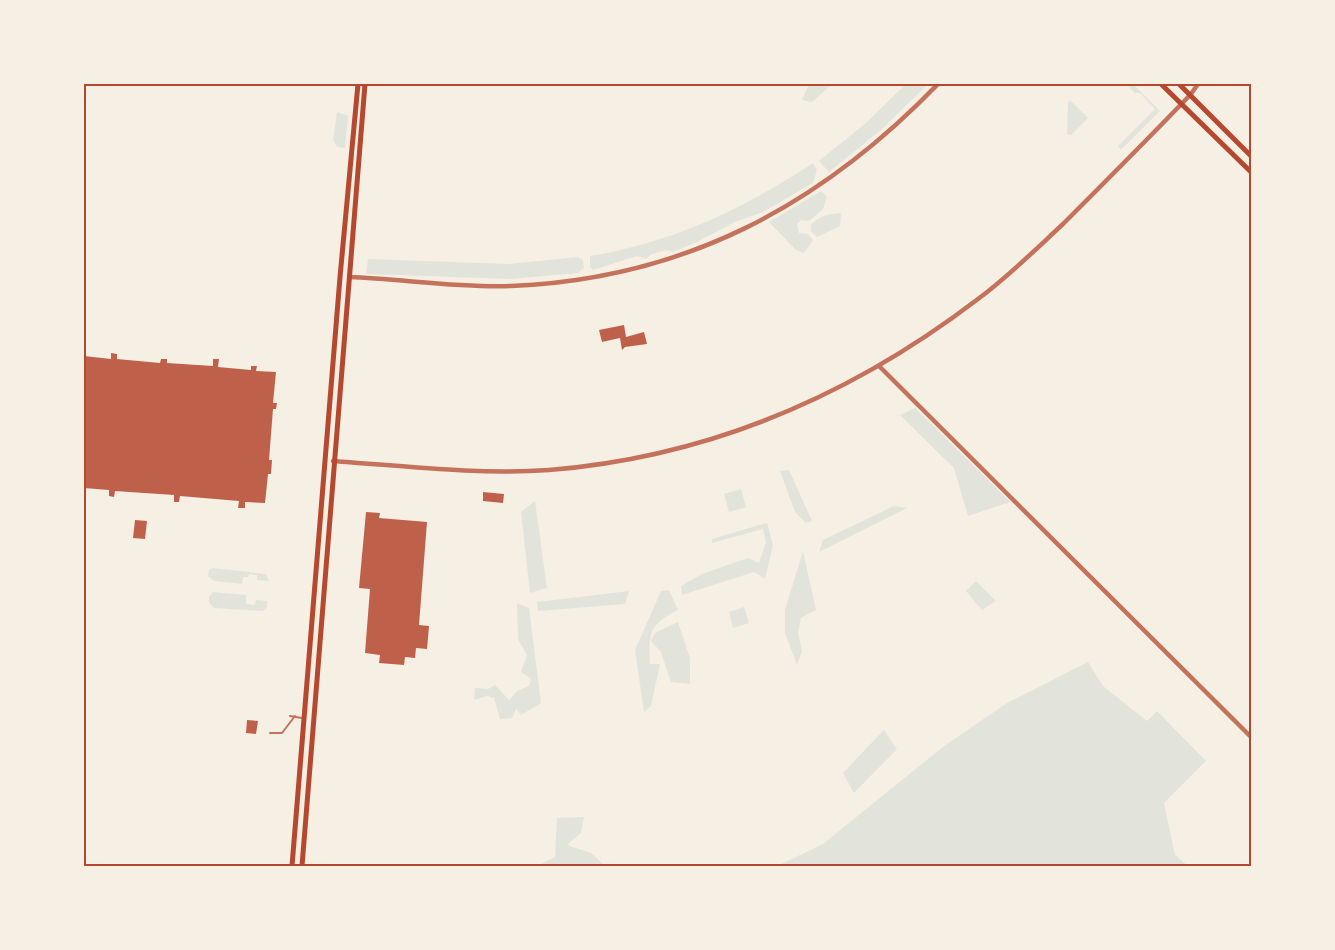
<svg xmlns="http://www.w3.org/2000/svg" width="1335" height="950" viewBox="0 0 1335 950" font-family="'Source Sans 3',sans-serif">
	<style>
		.green { fill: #e2e4dc }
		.building { fill: #bf614a }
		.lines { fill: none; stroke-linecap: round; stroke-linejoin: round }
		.service { stroke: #c5725c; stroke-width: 2 }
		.tertiary { stroke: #c5725c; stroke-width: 4.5 }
		.secondary { stroke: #b5482f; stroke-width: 5 }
		.neatline { fill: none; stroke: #b5482f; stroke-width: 2 }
	</style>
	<rect width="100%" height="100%" fill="#f6efe4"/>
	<g class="green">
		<polygon points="809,84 832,84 812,102 802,100"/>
		<polygon points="906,84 928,84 881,130 829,172 819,161 866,123"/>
		<polygon points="1126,84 1133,84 1160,111 1121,150 1118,146 1155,109 1140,93 1135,93"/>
		<polygon points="1071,101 1088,118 1071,135 1067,134 1068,102"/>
		<polygon points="337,112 348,116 345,148 337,147 333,140"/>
		<path d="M813 163 817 170 813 183 763 212 735 222 697 242 673 252 666 250 652 254 646 259 637 256 593 270 590 267V256C674 242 743 209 813 163Z"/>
		<polygon points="821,191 827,197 823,209 809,221 801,220 797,224 799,233 808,234 813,240 804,253 796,250 769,222"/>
		<path d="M841 213 840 226 817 237 811 231V224C822 215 828 214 841 213Z"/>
		<polygon points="578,257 583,261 584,268 578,273 511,279 366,274 368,259 509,264"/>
		<polygon points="915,408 1010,502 968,516 954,468 900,415"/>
		<polygon points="789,470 812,521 806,523 795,512 780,471"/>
		<polygon points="741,489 746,507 729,512 724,494"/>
		<polygon points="535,501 547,588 530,593 521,512"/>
		<polygon points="894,506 907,508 819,552 823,540"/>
		<polygon points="767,523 773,545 765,579 754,572 682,595 681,586 702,574 748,558 759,563 766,542 763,529 712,543 712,539"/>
		<polygon points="803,551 816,610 801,618 798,632 802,651 797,665 785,633 785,610"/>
		<polygon points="213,568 266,574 269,581 257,580 257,575 249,574 248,577 243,577 242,584 214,581 208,576 209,570"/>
		<polygon points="976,581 996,601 982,610 966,591"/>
		<path d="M669 590 678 610C648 625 649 632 650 664H660L651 706 644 712 635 650 661 591Z"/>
		<polygon points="629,591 625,604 538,611 537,602"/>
		<polygon points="213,592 246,595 246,604 255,605 256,600 267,601 267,607 263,611 214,608 209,602 209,597"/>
		<polygon points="517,603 529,608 541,703 521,715 516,709 512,718 500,719 494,698 487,696 474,700 475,688 488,689 495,685 509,700 517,691 529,686 531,679 521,672 527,655 518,639"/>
		<polygon points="744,607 749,623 733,628 729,612"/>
		<polygon points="678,622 690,658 690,684 671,682 661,652 651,641 655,633"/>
		<polygon points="1088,662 1103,686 1147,721 1157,711 1206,761 1164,803 1175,855 1188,866 777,866 823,844 944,746 1007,703"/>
		<polygon points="884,730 897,749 854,793 843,773"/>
		<polygon points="584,817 581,833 567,845 591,853 605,866 537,866 555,857 557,818"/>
	</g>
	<g class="building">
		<polygon points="624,325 626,337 644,332 647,344 625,347 622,350 620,338 602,342 599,330"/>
		<polygon points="111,353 117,354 117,359 160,363 161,359 167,359 167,363 213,366 213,359 219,359 218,367 251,370 251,366 257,366 256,371 276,372 273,403 277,403 276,409 273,409 269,460 272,460 271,474 268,474 265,503 245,502 245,508 238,508 239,501 180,496 179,502 174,502 174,495 115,491 114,497 109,496 109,490 84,488 84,356 111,359"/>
		<polygon points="483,492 504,494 503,503 483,501"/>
		<polygon points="366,512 380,513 379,518 427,522 419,625 429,626 427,649 416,648 415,658 405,657 404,665 379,663 380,655 365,653 370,589 359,588"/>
		<polygon points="135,520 147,521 145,539 133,538"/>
		<polygon points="247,720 258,721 256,734 246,733"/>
	</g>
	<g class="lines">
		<g class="service">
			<polyline points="290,716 302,718"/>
			<polyline points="270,733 282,733 295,716"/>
		</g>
		<g class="tertiary">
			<path d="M349 277C403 279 457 288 511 286 684 279 820 206 938 84"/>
			<polyline points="879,366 1251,737"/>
			<path d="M333 461C404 466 478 475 549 470 710 457 851 396 978 299 1009 276 1035 250 1063 224 1106 181 1149 138 1191 94L1198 84"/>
		</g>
		<g class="secondary">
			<polyline points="1161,84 1251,172"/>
			<polyline points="1179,84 1251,156"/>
			<polyline points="292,866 340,277 358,84"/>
			<polyline points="302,866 365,84"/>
		</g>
	</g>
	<rect width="1335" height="950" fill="none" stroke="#f6efe4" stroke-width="170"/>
	<rect x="85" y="85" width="1165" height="780" class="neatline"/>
</svg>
